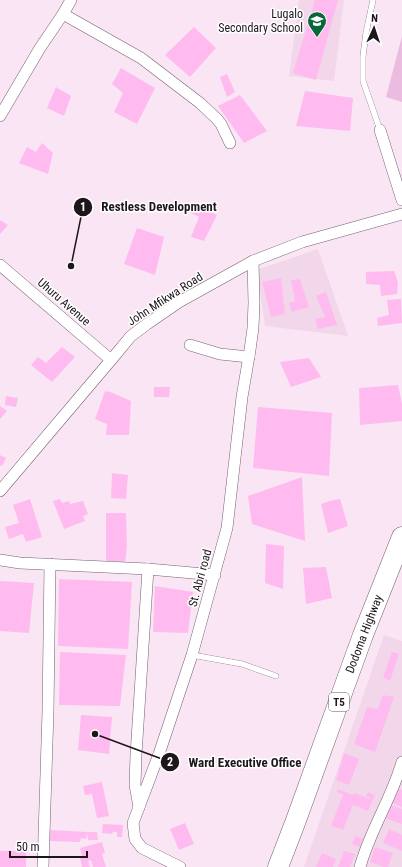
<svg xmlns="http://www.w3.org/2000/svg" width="402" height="867" viewBox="0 0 402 867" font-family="'Roboto Condensed',sans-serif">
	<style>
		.built { fill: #f2d7eb }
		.green { fill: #ebbce0 }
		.building { fill: #ffbbef }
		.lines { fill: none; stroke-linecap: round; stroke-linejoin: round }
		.lane-casing { stroke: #73626f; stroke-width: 6 }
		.street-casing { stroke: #73626f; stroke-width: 12 }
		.highway-casing { stroke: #73626f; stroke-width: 21 }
		.lane { stroke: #fff; stroke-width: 5.5 }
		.street { stroke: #fff; stroke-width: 11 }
		.highway { stroke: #fff; stroke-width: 20 }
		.labels { text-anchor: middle; stroke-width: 3; stroke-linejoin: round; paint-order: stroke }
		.shield { fill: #fff; stroke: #615c5f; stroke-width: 1 }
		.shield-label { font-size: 11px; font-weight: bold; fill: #1d161b }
		.poi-label { font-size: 12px; fill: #1d161b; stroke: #fff; text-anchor: end }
		.street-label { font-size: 12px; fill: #1d161b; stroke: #fff }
		.leader { fill: none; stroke: #1d161b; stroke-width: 1.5 }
		.callout-dot { fill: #1d161b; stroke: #fff; stroke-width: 1.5 }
		.mark-label { font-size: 12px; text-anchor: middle; font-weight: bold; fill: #fff }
		.callout-label { font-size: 13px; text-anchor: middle; font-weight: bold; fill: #1d161b; stroke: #fff; stroke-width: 3; stroke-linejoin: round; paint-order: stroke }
	</style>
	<rect width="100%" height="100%" fill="#fae5f5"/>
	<g class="built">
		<polygon points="299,0 344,0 334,81 289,76"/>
		<polygon points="318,249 348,336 265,326 257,270"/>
		<polygon points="384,635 402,641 402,867 304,867"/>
	</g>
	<polygon class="green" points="402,36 402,102 386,97"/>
	<g class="building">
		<polygon points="315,0 338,0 316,80 293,73"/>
		<polygon points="194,27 216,48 190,77 165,55"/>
		<polygon points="121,68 155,88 137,124 114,112 123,93 112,84"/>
		<polygon points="227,74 235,92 227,97 220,77"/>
		<polygon points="56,87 71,96 64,116 47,108"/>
		<polygon points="305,91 353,98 350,131 296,126"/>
		<polygon points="240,95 267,131 244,143 218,106"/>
		<polygon points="42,143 53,153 48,174 19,163 27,147 36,152"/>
		<polygon points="193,203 217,215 204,241 191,237 199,217 189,212"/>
		<polygon points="0,220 8,225 0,234"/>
		<polygon points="137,228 164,237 155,275 124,264"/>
		<polygon points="394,271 398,283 397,294 381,296 380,285 366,284 366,272"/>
		<polygon points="281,278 285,314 271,317 262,282"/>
		<polygon points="300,279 309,307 292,312 289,303 295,301 291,280"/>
		<polygon points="326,292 337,325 318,329 315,319 325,317 316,296"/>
		<polygon points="401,299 402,323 378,326 377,318 389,315 387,300"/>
		<polygon points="62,347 75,357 52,382 31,365 38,357 46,363"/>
		<polygon points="309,358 321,377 291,387 280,362"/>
		<polygon points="398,385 402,404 402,421 360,425 359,388"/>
		<polygon points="154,387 170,387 169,397 154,397"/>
		<polygon points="105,391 108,392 108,391 131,401 129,435 106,435 107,424 95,419"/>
		<polygon points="6,396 18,398 16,407 5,405"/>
		<polygon points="0,406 7,411 0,419"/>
		<polygon points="258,407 332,413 329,476 253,468"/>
		<polygon points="0,455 6,458 2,466 0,465"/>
		<polygon points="112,473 128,475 126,499 111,498"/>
		<polygon points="302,477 305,541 252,524 248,496"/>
		<polygon points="30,499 42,537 26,542 23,534 9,539 5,527 19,523 13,505"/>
		<polygon points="60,499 62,503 69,501 70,504 83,501 88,514 83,516 85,521 64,529 53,501"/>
		<polygon points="340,499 348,526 328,533 321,504 333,500"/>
		<polygon points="106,513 126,513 127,547 125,562 106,561"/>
		<polygon points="266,544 284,546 283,589 265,583"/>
		<polygon points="326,567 332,598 306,604 303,568"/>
		<polygon points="59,579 132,582 128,649 58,646"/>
		<polygon points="0,581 34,583 29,633 0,631"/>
		<polygon points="155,586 193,592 188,633 153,632"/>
		<polygon points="60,652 126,655 120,706 59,705"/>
		<polygon points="392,652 399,654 390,681 383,677"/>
		<polygon points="383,695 394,697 375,752 354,744 367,707 378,709"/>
		<polygon points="81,715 112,717 109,754 78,750"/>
		<polygon points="344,753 359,759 349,785 336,780"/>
		<polygon points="102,782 109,816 97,818 92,794 85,795 83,786"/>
		<polygon points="396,788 402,790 402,807 391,802"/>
		<polygon points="338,789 353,795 354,793 370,799 370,798 366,796 368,792 375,795 368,811 353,805 343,830 331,826 343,795 337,792"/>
		<polygon points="390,805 402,809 402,824 385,818"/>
		<polygon points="185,823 194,844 179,850 170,829"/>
		<polygon points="103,824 123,825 122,837 117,837 117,832 113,832 112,834 102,833"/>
		<polygon points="389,829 402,835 402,851 383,843"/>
		<polygon points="49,830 87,832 86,839 81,838 80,842 48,841"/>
		<polygon points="87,832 97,832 98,840 88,840"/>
		<polygon points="355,836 363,839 360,847 352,844"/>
		<polygon points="102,842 105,853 102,854 106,867 93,867 91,860 88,861 90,867 82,867 80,857 82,856 80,848"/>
		<polygon points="375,847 393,853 388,867 383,867 370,862"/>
		<rect x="0" y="851" width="26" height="16"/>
		<polygon points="344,851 355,854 350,867 338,867"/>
		<polygon points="322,853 336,859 333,867 316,867"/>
	</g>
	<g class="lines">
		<defs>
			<g id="lane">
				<polyline points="373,0 366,33 363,56 363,81 380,130"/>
				<polyline points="192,655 242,664 276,676"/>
			</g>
			<g id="street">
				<polyline points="63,14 141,58 200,103 217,119 221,124 230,143"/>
				<polyline points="0,116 40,48 63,14 71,0"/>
				<polyline points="380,130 402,200"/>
				<polyline points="0,265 111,360"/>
				<polyline points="190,345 220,354 249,357"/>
				<polyline points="0,491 111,360 131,336 147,324 179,302 253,261 302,242 402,214"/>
				<polyline points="0,560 20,563 148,569 215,575"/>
				<polyline points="139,807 135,785 136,755 148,569"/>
				<polyline points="43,867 48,711 50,564"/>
				<polyline points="180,867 142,848 135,839 133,823 159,754 192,655 227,528 242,397 250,350 253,328 254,303 253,261"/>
				<path d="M360 867C370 830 392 798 402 762"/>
			</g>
			<polyline id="highway" points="278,867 295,823 363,635 402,537"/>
		</defs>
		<use href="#lane" class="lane-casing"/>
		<use href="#street" class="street-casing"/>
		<use href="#highway" class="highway-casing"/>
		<use href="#lane" class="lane"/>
		<use href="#street" class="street"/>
		<use href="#highway" class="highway"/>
	</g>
	<defs>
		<symbol id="school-pin" viewBox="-11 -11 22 30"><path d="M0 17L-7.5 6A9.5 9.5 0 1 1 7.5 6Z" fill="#09673a" stroke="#fff"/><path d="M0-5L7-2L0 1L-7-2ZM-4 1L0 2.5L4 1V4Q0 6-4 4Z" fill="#fff"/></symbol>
	</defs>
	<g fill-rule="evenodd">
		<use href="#school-pin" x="306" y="10" width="22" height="30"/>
	</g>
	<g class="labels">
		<rect class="shield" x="329" y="693" width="20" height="18" rx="3"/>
		<g class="shield-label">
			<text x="339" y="706">T5</text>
		</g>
		<g class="poi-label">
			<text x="303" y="18">Lugalo<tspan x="303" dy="14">Secondary School</tspan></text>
		</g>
		<g class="street-label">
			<text transform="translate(165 299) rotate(-33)" y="4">John Mfikwa Road</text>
			<text transform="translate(64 302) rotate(41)" y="4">Uhuru Avenue</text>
			<text transform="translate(200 578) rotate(-75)" y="4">St. Abri road</text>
			<text transform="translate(364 634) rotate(-69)" y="4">Dodoma Highway</text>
		</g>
	</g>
	<path class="leader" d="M71 266L83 207M95 734L170 762"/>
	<g class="callout-dot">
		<circle cx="71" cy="266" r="4"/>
		<circle cx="95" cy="734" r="4"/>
		<circle cx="83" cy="207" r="10"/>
		<circle cx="170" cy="762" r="10"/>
	</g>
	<g class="mark-label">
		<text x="83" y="211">1</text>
		<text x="170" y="766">2</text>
	</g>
	<g class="callout-label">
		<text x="159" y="211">Restless Development</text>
		<text x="245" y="767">Ward Executive Office</text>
	</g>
	<g transform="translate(374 28) rotate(3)" stroke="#ffffff" stroke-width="3" paint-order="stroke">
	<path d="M0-3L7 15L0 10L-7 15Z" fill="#1d161b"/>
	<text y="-6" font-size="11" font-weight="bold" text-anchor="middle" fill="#1d161b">N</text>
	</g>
	<path d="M10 851v6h77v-6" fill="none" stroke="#1d161b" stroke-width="2"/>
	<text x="16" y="851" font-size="12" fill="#1d161b" stroke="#ffffff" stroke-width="3" paint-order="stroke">50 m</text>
</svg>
